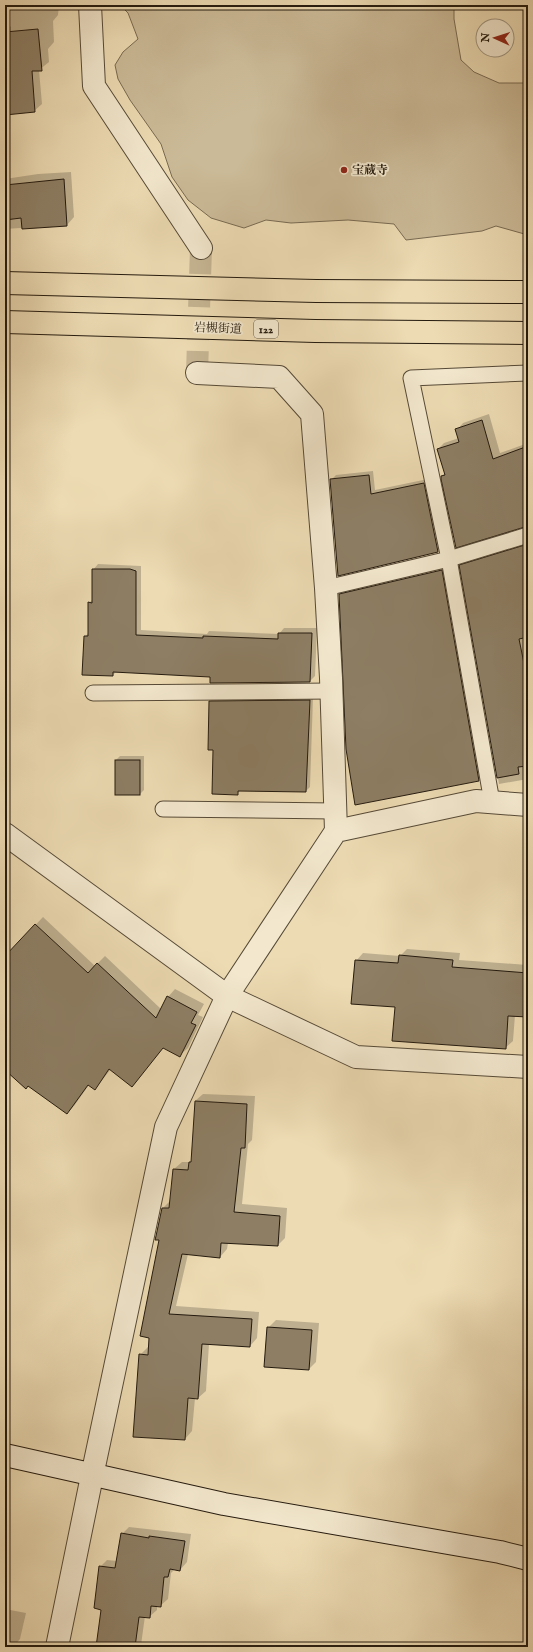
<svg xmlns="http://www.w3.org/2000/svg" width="533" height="1652" viewBox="0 0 533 1652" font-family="'IM FELL English','Noto Serif JP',serif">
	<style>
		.green { fill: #cbba97; stroke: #786a52 }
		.shadow { fill: #0003 }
		.building { fill: #8d7e64; stroke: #241a0e }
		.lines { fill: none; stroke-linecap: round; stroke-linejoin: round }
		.street-tunnel { stroke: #c5b492; stroke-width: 22; stroke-dasharray: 22 11; stroke-linecap: butt }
		.lane-casing { stroke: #564a37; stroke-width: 17 }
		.street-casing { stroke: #564a37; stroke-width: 24 }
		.secondary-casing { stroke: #241a0e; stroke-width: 24 }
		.highway-casing { stroke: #241a0e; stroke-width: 24 }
		.lane { stroke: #f3e8ce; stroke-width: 15 }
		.street { stroke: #f3e8ce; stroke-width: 22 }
		.secondary { stroke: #f3e8ce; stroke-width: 22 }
		.highway { stroke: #eddbb3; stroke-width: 22 }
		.poi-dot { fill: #8f2418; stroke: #f3e8ce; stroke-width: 1.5 }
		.labels { text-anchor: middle; stroke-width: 3.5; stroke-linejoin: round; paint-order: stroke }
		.shield { fill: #f3e8ce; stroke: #625848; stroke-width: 1 }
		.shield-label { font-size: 11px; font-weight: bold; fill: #241a0e }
		.poi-label { font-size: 12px; font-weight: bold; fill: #241a0e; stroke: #f3e8ce; text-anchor: start }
		.street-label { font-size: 12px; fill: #241a0e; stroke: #f3e8ce }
	</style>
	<rect width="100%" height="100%" fill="#eddbb3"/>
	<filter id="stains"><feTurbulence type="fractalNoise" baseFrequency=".005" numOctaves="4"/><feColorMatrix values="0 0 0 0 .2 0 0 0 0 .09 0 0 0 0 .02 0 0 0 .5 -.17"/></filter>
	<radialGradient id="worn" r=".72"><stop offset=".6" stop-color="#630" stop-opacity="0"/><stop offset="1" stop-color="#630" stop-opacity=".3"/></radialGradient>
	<polygon class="green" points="120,5 387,5 393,8 404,5 454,5 454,19 461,60 474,72 499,83 528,83 528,235 496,226 482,231 406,240 394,224 348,220 291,223 266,220 244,228 211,218 188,200 172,177 161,144 130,100 118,79 115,65 123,52 138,39 128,13"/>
	<g class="shadow">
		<polygon points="11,5 59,5 58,15 53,21 54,42 48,49 49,62 39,70 42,104 34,111 5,114 5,32 11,26"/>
		<polygon points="71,172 74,217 67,225 5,229 5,179 38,174"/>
		<polygon points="489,414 500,453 528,443 528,526 442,476 445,473 438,449 444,443 459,438 457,430 463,423"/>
		<polygon points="373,471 375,490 428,479 443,547 438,551 338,575 331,480 336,475"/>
		<polygon points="528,541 528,582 460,566 467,559"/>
		<polygon points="98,564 141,566 141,630 207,634 209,631 279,634 284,628 317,628 315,676 310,681 117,671 113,675 85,637 89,632 89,603 93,599 93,570"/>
		<polygon points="448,564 453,594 447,601 426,645 461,638 485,774 479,780 340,595 347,588"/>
		<polygon points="528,626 528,779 499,784 474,641"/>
		<polygon points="313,697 310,787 306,791 241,790 237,794 214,749 210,701 214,698"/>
		<polygon points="120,756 144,756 144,790 140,794 116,794 116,760"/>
		<polygon points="43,917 95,966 105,956 161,1009 168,997 175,989 204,1004 198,1015 203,1017 188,1048 180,1055 164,1047 132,1086 111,1069 95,1089 89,1085 74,1106 67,1113 5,1069 5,957"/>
		<polygon points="407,949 460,953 459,960 528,965 528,1016 515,1015 513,1041 505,1048 396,1006 356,961 363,953 400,956"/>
		<polygon points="203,1094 255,1096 252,1140 248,1144 242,1204 287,1208 285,1238 278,1245 228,1243 227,1249 220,1257 188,1254 176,1306 259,1312 257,1338 250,1346 209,1344 206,1391 198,1398 195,1398 192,1431 185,1439 140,1355 148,1347 150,1347 163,1208 171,1200 174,1169 182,1162 190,1162 192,1160 195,1101"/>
		<polygon points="276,1320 319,1323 316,1362 309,1369 268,1328"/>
		<polygon points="129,1527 191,1534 187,1562 180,1570 175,1569 171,1573 168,1599 160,1606 157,1606 157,1610 149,1617 145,1616 141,1645 139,1647 97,1647 102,1609 100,1567 107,1560 117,1561 122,1534"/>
		<polygon points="5,1609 26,1613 20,1639 13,1647 5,1647"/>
	</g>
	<g class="building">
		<polygon points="38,29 42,71 32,71 35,112 5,115 5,32"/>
		<polygon points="64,179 67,226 22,229 21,218 5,220 5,185"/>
		<polygon points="482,420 493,459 528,446 528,526 456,548 441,479 441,476 445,475 437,449 459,442 455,429"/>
		<polygon points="369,475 371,494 424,483 438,552 338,576 330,479"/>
		<polygon points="528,544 528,637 519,639 528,683 528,766 518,767 519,774 497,778 459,565"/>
		<polygon points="92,569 130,569 136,571 136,635 203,638 203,636 278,639 278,633 312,633 310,682 210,683 210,677 113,672 113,676 82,675 84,636 88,636 88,602 92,603"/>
		<polygon points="442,570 479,781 355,805 346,749 339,594"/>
		<polygon points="310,700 306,792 238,791 238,795 212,794 213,750 208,750 209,701"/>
		<rect x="115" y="760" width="25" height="35"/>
		<polygon points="35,924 88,973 97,963 156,1018 167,996 197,1012 191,1023 196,1025 180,1057 163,1048 132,1087 109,1069 95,1090 88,1085 67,1114 28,1086 26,1089 5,1070 5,956"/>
		<polygon points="399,955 453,960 452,967 528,973 528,1017 508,1016 506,1049 392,1041 395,1007 351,1004 355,960 398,963"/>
		<polygon points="195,1101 247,1104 245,1148 241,1148 234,1212 280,1216 278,1246 221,1243 220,1258 182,1254 169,1314 252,1319 250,1347 202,1344 198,1399 188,1398 185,1440 133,1437 139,1354 148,1355 149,1338 140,1336 159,1240 155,1240 156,1236 162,1208 169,1208 173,1169 188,1170 189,1162 191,1162"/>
		<polygon points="267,1327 312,1330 309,1370 264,1367"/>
		<polygon points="121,1533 149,1538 149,1536 185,1541 180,1571 170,1569 168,1577 164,1577 161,1607 151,1606 150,1618 139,1617 135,1647 96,1647 101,1610 94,1608 99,1566 115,1568"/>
	</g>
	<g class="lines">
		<polyline class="street-tunnel" points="197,373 201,248"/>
		<defs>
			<g id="lane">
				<polyline points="326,588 449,559 528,535"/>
				<polyline points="93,693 331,691"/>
				<polyline points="492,802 449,559 411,378 528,373"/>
				<polyline points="163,809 335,811"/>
			</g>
			<g id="street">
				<polyline points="90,5 94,86 201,248"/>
				<polyline points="197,373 279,377 312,414 326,588 331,678 336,831"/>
				<polyline points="5,834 227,996 356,1057 528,1067"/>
				<polyline points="57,1647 92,1476 166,1127 227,996 336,831 476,801 528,805"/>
			</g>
			<polyline id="secondary" points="5,1455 224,1504 500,1552 528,1559"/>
			<g id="highway">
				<polyline points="5,283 316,291 528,292"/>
				<polyline points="5,322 315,331 528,333"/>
			</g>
		</defs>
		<use href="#lane" class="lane-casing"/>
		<use href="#street" class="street-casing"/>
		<use href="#secondary" class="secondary-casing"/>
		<use href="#highway" class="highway-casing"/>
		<use href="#lane" class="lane"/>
		<use href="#street" class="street"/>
		<use href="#secondary" class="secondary"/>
		<use href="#highway" class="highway"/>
	</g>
	<circle class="poi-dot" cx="344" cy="170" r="4"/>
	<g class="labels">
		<rect class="shield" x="254" y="320" width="24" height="18" rx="3"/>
		<g class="shield-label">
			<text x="266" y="333">122</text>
		</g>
		<g class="poi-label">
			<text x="352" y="174">宝蔵寺</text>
		</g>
		<g class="street-label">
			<text transform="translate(218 328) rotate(2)" y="4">岩槻街道</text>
		</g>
	</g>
	<rect width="533" height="1652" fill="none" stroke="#eddbb3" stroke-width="20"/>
	<rect x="6" y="6" width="521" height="1640" fill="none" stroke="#241a0e" stroke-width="2"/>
	<rect x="10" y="10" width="513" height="1632" fill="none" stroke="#241a0e"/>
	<g transform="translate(495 38) rotate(273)"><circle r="19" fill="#f3e8ce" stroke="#a09681"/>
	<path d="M0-3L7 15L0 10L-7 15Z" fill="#8f2418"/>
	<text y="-6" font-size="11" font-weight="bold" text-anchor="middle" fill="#241a0e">N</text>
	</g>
	<rect width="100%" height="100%" filter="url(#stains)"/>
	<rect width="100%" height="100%" fill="url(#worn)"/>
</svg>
